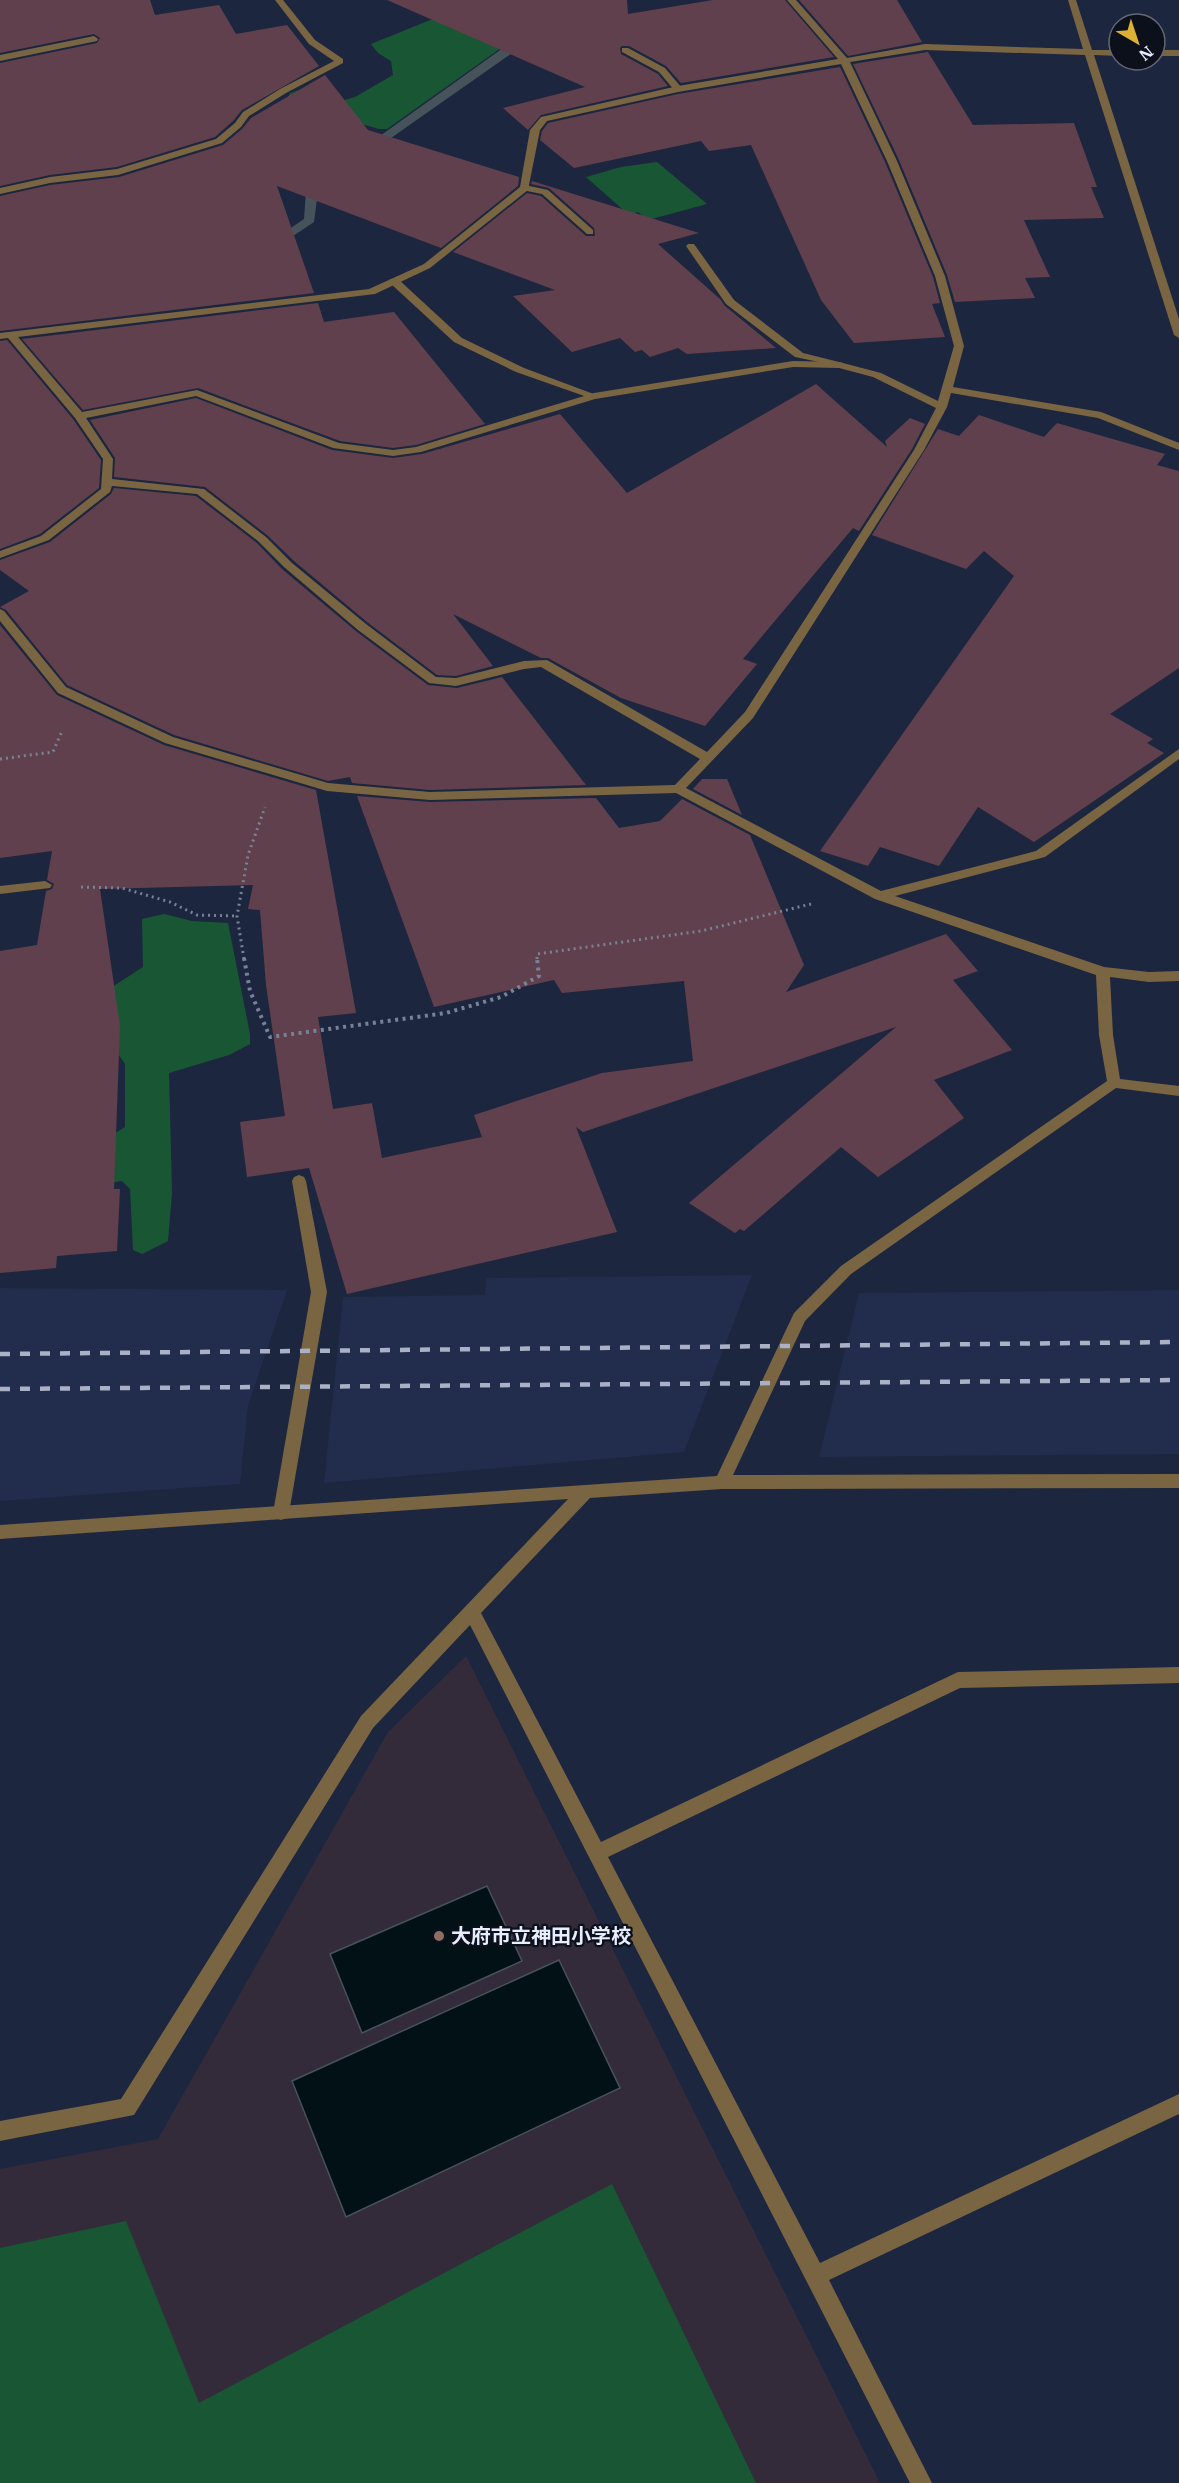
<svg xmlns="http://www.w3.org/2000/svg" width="1179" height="2483" viewBox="0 0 1179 2483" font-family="'IBM Plex Serif','Noto Sans JP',serif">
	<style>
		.built { fill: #222c4c }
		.education { fill: #332b3a }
		.green { fill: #195734 }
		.water { fill: #021115; stroke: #47535b; stroke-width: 1.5 }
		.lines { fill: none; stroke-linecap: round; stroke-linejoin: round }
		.stream { fill: #47535b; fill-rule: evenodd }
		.building { fill: #61404d }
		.path-far1 { stroke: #798197; stroke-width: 3; stroke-dasharray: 2 4; stroke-linecap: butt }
		.path { stroke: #798197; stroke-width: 4; stroke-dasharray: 3 4.5; stroke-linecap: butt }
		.service { fill: #7a6543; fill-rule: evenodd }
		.minor { fill: #7a6543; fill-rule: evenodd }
		.rail { stroke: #aab1c5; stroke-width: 4.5; stroke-dasharray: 10 10; stroke-linecap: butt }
		.education-dot { fill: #8d6e63; stroke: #0c101b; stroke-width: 2 }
		.labels { text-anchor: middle; stroke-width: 4.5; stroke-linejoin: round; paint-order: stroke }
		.near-poi-label { font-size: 20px; font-weight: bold; fill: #e7edff; stroke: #0c101b; text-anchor: start }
	</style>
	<rect width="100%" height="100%" fill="#1d263f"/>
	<g class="built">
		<polygon points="752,1275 684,1452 324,1483 343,1297 485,1295 486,1278"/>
		<polygon points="0,1288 287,1290 248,1406 240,1484 0,1501"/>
		<polygon points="1179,1290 1179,1454 819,1457 859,1293"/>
	</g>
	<polygon class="education" points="466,1656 880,2483 0,2483 0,2169 158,2139 388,1732"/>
	<g class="green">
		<polygon points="460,8 508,43 387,129 379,129 295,105 287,99 290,93 299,90 338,102 355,97 393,75 391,61 378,53 371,44"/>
		<polygon points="657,162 707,204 648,220 638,212 629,215 586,177 621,167"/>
		<polygon points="164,914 192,921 228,923 250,1034 250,1044 229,1055 169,1073 172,1193 168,1241 142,1254 133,1250 130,1189 122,1181 77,1188 114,1134 125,1127 125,1064 118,1054 109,989 143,967 142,919"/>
		<polygon points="612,2184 756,2483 0,2483 0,2248 126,2221 199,2403"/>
	</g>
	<g class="water">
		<polygon points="487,1886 522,1961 362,2033 330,1954"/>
		<polygon points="559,1960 620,2088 346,2217 292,2081"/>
	</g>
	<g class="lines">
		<g class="stream">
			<polygon points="524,37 528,38 528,42 371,152 363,152 363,148 510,43"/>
			<polygon points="323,179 329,182 318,191 314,222 278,246 270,246 270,242 304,219 306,190"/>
		</g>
	</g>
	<g class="building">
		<polygon points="0,0 150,0 155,15 219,5 236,34 287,25 319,66 242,110 233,121 215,137 117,167 50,175 0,186 0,63 97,43 100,38 94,34 0,53"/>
		<polygon points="387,0 627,0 628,14 713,0 785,0 834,57 681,83 666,66 629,46 622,46 620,48 621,54 658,74 668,86 541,115 528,130 503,108 585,87"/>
		<polygon points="799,0 897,0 922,42 848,56"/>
		<polygon points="928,52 973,125 1074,123 1097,187 1091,187 1104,218 1024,220 1050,277 1025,278 1035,298 955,302 947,275 899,160 853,64"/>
		<polygon points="840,67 885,162 933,277 940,303 932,304 945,337 854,343 821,300 751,145 709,151 701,141 574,168 540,140 542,131 548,123 678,94"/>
		<polygon points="325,75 368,130 519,177 518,186 441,248 277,186 314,293 0,331 0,196 50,185 119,177 223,145 242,129 251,118"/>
		<polygon points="532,181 699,233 658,244 720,299 725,306 776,348 687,354 678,348 650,357 642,350 635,352 620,338 572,352 513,296 555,290 453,252 527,193 541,196 586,236 595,236 594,228 549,188 531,184"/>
		<polygon points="318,303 324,322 394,312 485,424 416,445 393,448 340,441 198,388 83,410 22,339"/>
		<polygon points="7,340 73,419 101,460 99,488 40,534 0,549 0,341"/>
		<polygon points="816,384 887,447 885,441 910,418 925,424 912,449 859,531 853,528 743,659 757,664 705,726 621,698 548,658 541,658 453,614 493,666 456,676 437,675 367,622 294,561 267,535 205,487 114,477 115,458 90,420 196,398 332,450 393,458 422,454 560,414 627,493"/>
		<polygon points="979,415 1044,437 1057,423 1165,454 1157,465 1179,471 1179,668 1110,714 1153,739 1147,743 1164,753 1034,842 978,807 939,866 880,847 868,866 820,851 1014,576 984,551 966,569 872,535 938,429 959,436"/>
		<polygon points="114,488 196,496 257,543 282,569 357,632 428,685 457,688 502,677 586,785 430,790 352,783 350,777 328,781 174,735 67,685 6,610 0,607 29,591 0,570 0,560 50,542 111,494"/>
		<polygon points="0,625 57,695 164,745 316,790 356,1013 318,1017 333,1109 372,1103 382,1158 482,1137 474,1115 602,1073 693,1061 684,981 562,993 554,980 434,1007 357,796 430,802 596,798 619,828 660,821 682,799 750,835 804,965 786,992 946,934 978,971 953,980 1012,1050 934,1080 964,1118 878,1177 841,1147 744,1231 740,1229 735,1233 689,1203 896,1027 583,1132 576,1127 617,1232 347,1294 309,1168 247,1177 240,1122 285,1116 266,985 260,910 248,909 253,885 100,889 120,1026 114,1189 120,1189 117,1251 57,1256 56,1268 0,1273 0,951 37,945 46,891 52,889 54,884 47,880 52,851 0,858"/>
		<polygon points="702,779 727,779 742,815 693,789"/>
	</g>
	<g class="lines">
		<g class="path-far1">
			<polyline points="0,759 53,752 62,731"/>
			<polyline points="81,887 122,888 170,902 197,915 237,916"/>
			<polyline points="244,959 237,916 248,855 265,807"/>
			<polyline points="537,959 537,954 701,931 811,904"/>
		</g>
		<polyline class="path" points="244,958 250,991 270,1037 446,1013 501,997 539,976 537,958"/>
		<g class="service">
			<polygon points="94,36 98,39 97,41 0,61 0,55"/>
			<polygon points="622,48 628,48 665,68 681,87 681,91 675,91 659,72 622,52"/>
			<polygon points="525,185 548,190 593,230 593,234 587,234 542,194 522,190 520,188"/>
			<polygon points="688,244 694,244 734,300 803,353 843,363 843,367 795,357 726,304 686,246"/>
			<polygon points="390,279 398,279 462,338 524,368 599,396 594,399 590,398 516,372 454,342 390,283"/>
			<polygon points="299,1175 304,1177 306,1181 327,1292 289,1513 287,1518 281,1520 275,1518 273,1513 311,1292 292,1181 294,1177"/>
		</g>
		<g class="minor">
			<polygon points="275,0 283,0 315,40 343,59 343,63 286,93 249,116 241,127 222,143 118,175 50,183 0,194 0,188 50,177 117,169 216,139 235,123 243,112 280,89 334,61 309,44"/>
			<path d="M787 0H796L847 58 925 44 1083 49 1068 0H1076L1092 50H1119V56L1094 55 1179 319V338L1174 335 1085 55 925 50 850 62 897 161 945 276 964 346 953 387 1101 412 1179 443V450L1098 418 951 393 947 407 924 450 753 718 686 788 881 891 1036 851 1179 749V759L1045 857 895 896 1104 967 1149 972 1179 971V981L1149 982 1110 977 1113 1035 1120 1079 1179 1086V1096L1116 1088 851 1274 805 1321 733 1475 1179 1474V1488L722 1489 590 1498 481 1613 601 1842 958 1672 1179 1667V1683L960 1688 608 1857 820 2263 1179 2094V2114L829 2280 932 2483H910L470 1625 373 1728 134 2115 0 2141V2121L121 2099 361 1716 568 1499 0 1539V1525L717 1476 794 1313 841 1266 1107 1081 1099 1035 1096 975 875 899 676 793 430 800 327 791 165 743 58 693 0 621V609L4 611 66 687 173 737 328 783 430 792 675 785 700 759 541 667 524 669 456 686 429 683 358 630 284 567 258 541 197 494 112 486 110 492 49 540 0 558V551L41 536 101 489 103 459 75 418 8 338 0 339V333L369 289 424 264 520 187 530 130 541 117 678 86 838 59ZM841 64 887 161 935 276 954 346 938 401 881 373 839 362 793 361 594 393 416 447 393 450 339 443 197 390 82 412 18 337 375 294 430 268 528 190 540 130 547 121 678 92ZM793 367 839 368 873 377 936 408 914 450 745 712 707 752 547 660 524 661 456 678 436 677 366 624 292 563 266 537 204 489 112 479 113 459 86 418 196 396 333 448 393 456 421 452 595 399Z"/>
			<rect x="1155" y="50" width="24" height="6"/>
			<polygon points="45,881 52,885 50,888 0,894 0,886"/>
		</g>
		<g class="rail">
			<polyline points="0,1354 1179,1342"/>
			<polyline points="0,1389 1179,1380"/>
		</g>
	</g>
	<circle class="education-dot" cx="439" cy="1936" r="6"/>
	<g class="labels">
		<g class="near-poi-label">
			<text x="451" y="1943">大府市立神田小学校</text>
		</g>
	</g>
	<g transform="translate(1137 42) rotate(141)"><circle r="28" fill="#0c101b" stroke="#646876" stroke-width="1.5"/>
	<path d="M0-4.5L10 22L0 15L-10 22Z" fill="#ddb133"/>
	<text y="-9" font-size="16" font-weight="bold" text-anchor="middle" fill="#e7edff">N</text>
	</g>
</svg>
